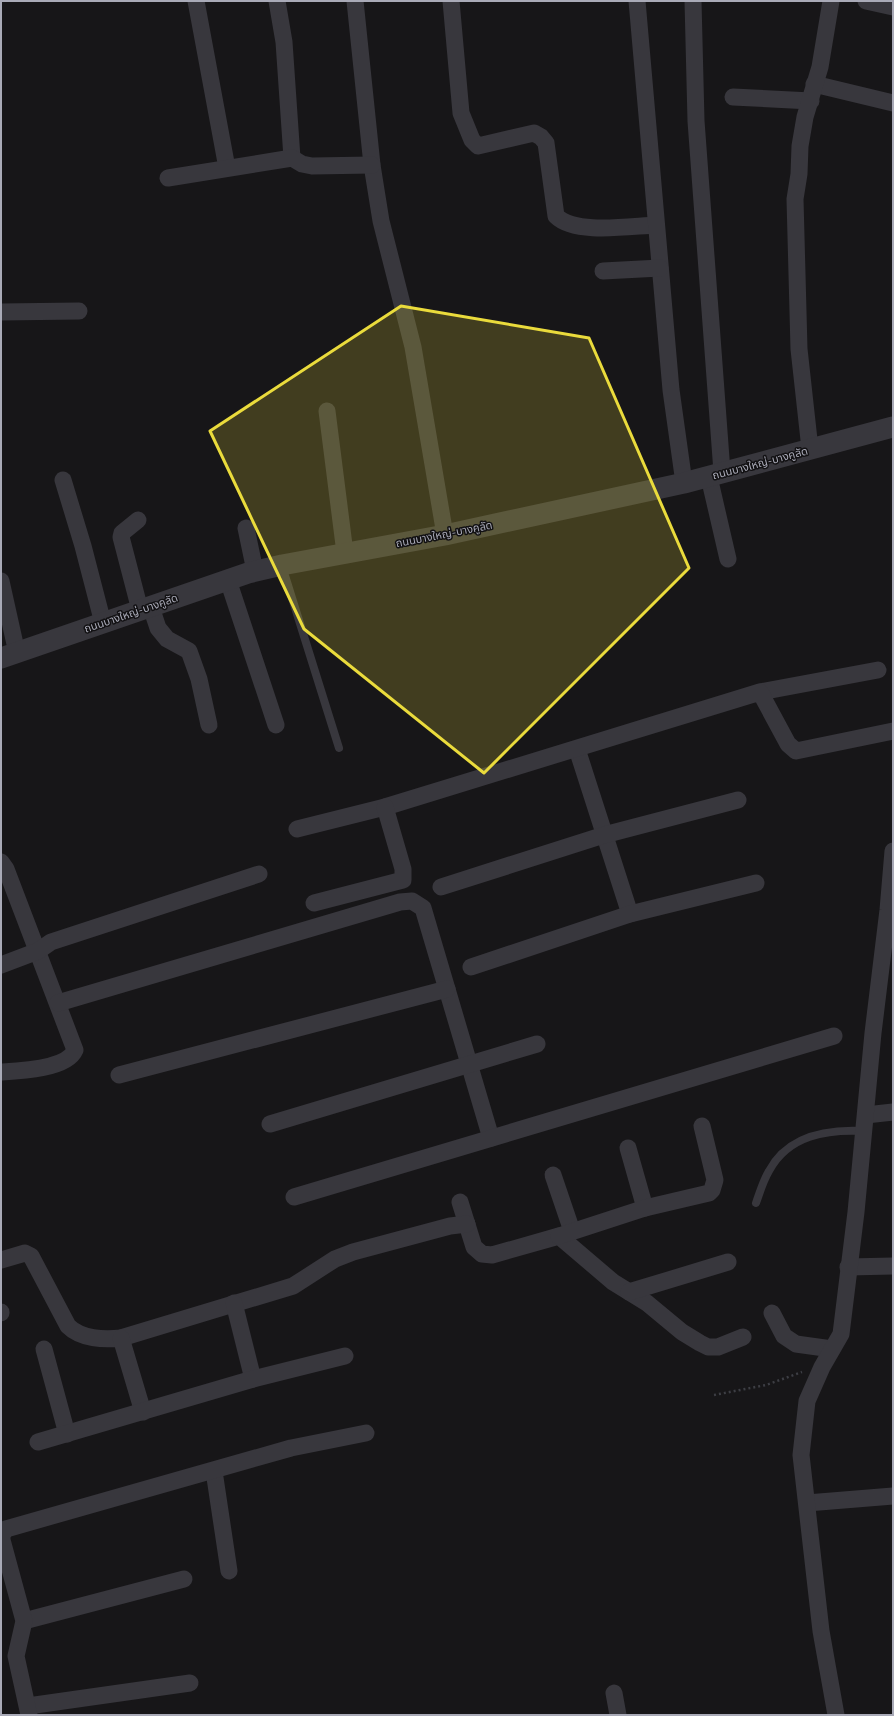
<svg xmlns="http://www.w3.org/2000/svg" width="894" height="1716" viewBox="0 0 894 1716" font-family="'Nunito Sans','Noto Sans Thai',sans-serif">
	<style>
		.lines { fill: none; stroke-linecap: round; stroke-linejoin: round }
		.path { stroke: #3d3e44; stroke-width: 2.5; stroke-dasharray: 2 3; stroke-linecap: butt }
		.service { stroke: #38373d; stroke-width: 8 }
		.minor { stroke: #38373d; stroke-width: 17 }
		.tertiary { stroke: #38373d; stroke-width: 21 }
		.marked { fill: #eadb3c; fill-opacity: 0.2; stroke: #eadb3c; stroke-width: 3; stroke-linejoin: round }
		.labels { text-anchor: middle; stroke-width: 3; stroke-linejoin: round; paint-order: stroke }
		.street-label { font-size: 11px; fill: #a9aab7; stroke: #121113 }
	</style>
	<rect width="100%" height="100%" fill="#171618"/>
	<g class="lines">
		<polyline class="path" points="714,1395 766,1385 802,1372"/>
		<g class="service">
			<polyline points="282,566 339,748"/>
			<path d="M756 1203C760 1192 763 1181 769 1171 788 1135 827 1129 864 1131"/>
		</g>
		<g class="minor">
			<polyline points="196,1 227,168"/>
			<polyline points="277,1 284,42 292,158"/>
			<polyline points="355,1 372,165 381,221 413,347 445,535"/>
			<path d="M451 1 461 113 472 140 478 146 534 133 541 137 546 143 556 216C575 235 630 226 656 225"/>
			<polyline points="637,1 671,390 684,483"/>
			<polyline points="693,1 696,121 722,472"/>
			<polyline points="866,1 893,7"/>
			<polyline points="814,84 893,103"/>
			<polyline points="733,97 811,101"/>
			<polyline points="168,178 292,158 302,164 312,166 372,165"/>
			<polyline points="603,271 660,268"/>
			<polyline points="1,312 79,311"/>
			<polyline points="327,411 345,553"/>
			<polyline points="810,449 799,349 795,199 799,174 800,146 805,117 820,67 831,1"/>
			<polyline points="709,477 728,559"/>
			<polyline points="63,480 83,546 103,623"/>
			<polyline points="138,520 122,533 121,537 140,610"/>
			<polyline points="246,528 255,571"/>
			<polyline points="228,580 276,725"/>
			<polyline points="1,581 17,653"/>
			<polyline points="151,607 158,628 167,639 189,651 199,679 209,725"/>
			<polyline points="760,692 878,670"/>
			<polyline points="577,749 630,914"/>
			<polyline points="297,829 385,807 760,692 788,744 796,751 893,731"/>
			<path d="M1 862 6 869 75 1050C67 1069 20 1071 1 1072"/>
			<polyline points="441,887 604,835 738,800"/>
			<polyline points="314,903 403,880 403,869 385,807"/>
			<polyline points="1,965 38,951 51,942 259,874"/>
			<polyline points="471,967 630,914 756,883"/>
			<polyline points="58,1003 400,902 412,901 423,908 491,1138"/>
			<polyline points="119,1075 447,989"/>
			<polyline points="866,1115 893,1112"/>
			<polyline points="270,1124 537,1044"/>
			<polyline points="628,1148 645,1208"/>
			<polyline points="553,1175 572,1231"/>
			<polyline points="294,1197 834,1036"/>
			<polyline points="460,1202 474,1247 482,1254 492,1255 559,1236 613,1282 647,1303 682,1332 700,1343 708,1347 718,1347 743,1337"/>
			<polyline points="559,1236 645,1208 709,1193 712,1190 715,1180 702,1126"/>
			<path d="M1 1260 25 1253 31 1256 68 1326C81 1339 104 1340 121 1338L293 1286 335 1259 353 1252 450 1226 467 1224"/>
			<polyline points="848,1267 893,1266"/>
			<polyline points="629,1292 728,1262"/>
			<polyline points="234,1303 253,1379"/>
			<polyline points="1,1312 1,1313"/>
			<polyline points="772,1313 784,1336 796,1344 832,1349"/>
			<polyline points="121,1338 143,1412"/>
			<polyline points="44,1349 67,1434"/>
			<polyline points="38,1442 253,1379 345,1356"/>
			<polyline points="214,1471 229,1571"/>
			<polyline points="807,1503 893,1496"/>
			<polyline points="24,1621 184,1579"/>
			<polyline points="614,1693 618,1715"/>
			<polyline points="28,1706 190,1683"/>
			<polyline points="29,1715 16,1656 24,1621 2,1540 2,1535 6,1529 291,1448 366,1433"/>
			<polyline points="836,1715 821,1631 801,1455 807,1401 822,1367 841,1334 856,1212 873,1033 888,910 893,851"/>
		</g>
		<polyline class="tertiary" points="1,658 248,573 282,565 445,535 684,483 893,427"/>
	</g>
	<path class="marked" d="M401 306 589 338 689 568 484 773 304 629 210 431Z"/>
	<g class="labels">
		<g class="street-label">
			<text transform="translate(760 463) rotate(-15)" y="4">ถนนบางใหญ่-บางคูลัด</text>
			<text transform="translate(444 534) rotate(-11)" y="4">ถนนบางใหญ่-บางคูลัด</text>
			<text transform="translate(131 613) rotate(-19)" y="4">ถนนบางใหญ่-บางคูลัด</text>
		</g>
	</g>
	<rect width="894" height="1716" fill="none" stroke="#a9aab7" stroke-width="4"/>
</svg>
